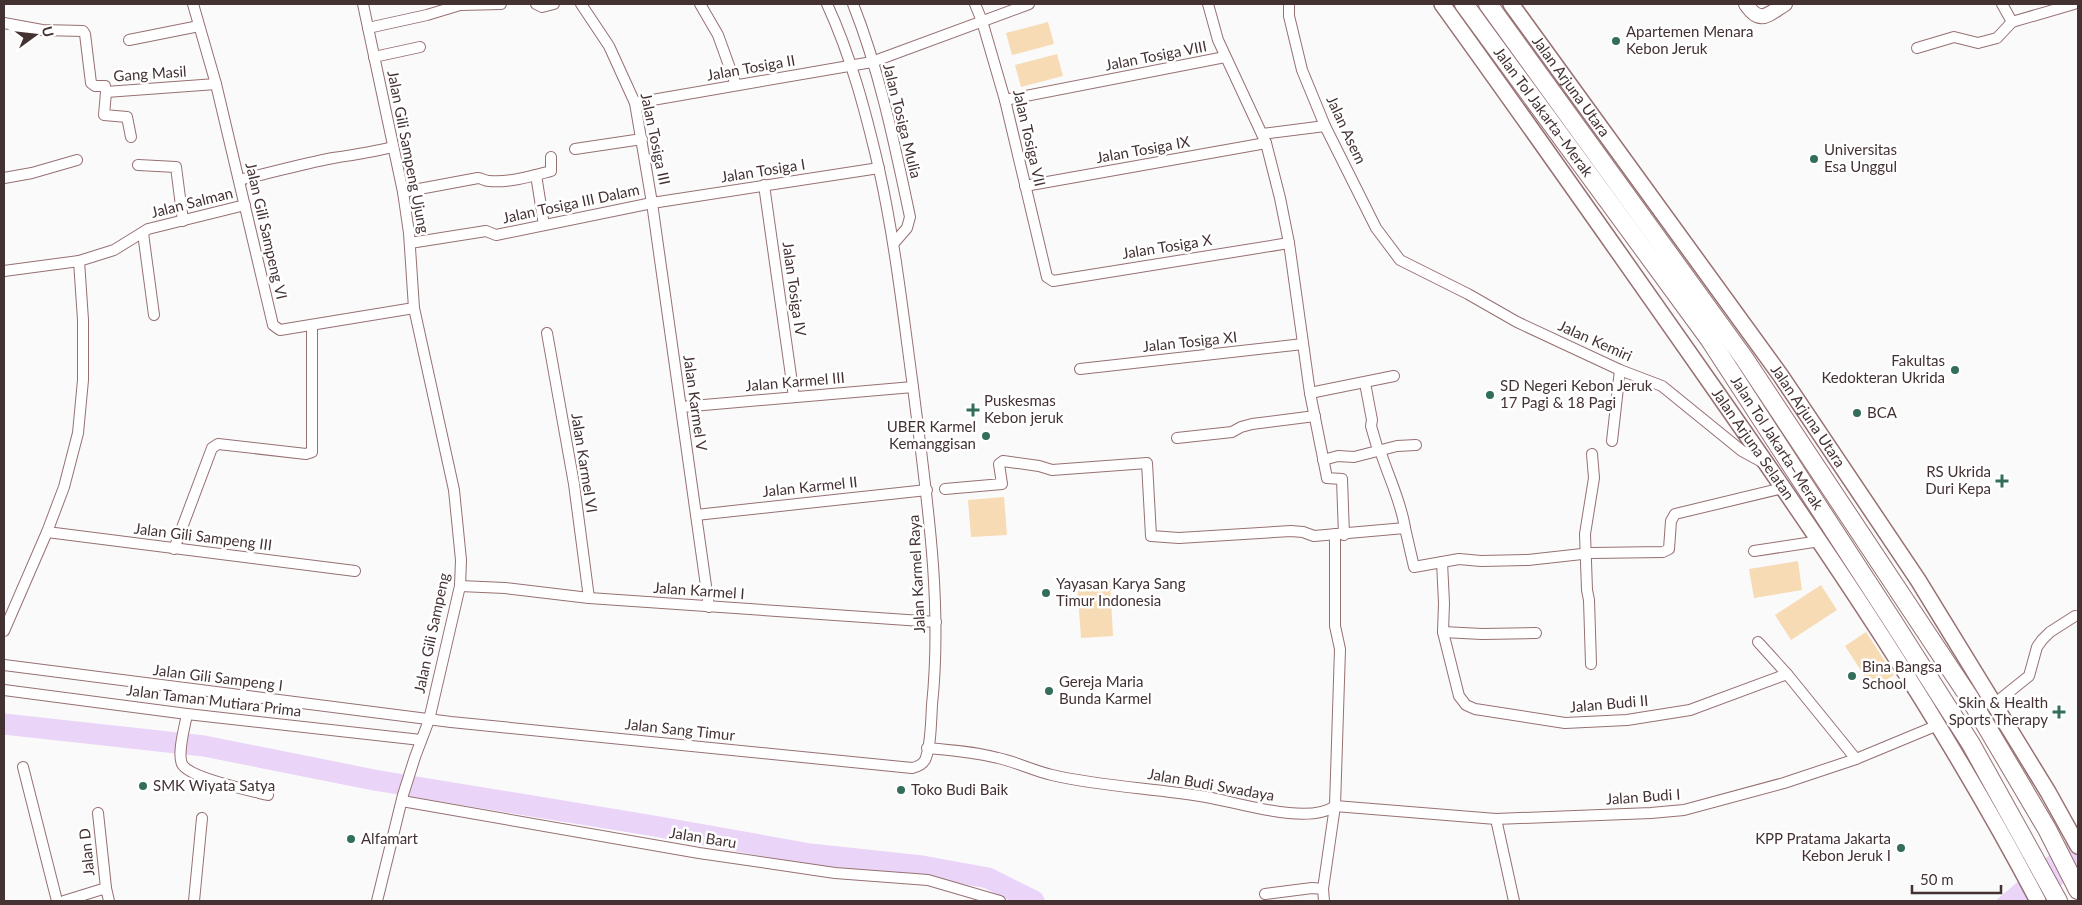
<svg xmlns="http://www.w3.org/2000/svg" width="2082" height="905" viewBox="0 0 2082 905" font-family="Lato,sans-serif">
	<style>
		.green { fill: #f7dbb4 }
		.water { fill: #ead4f8 }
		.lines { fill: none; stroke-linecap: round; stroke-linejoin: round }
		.river { stroke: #ead4f8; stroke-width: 21 }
		.street-casing { stroke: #977072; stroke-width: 12 }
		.secondary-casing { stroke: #977072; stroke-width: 16 }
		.primary-casing { stroke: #977072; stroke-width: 18 }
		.highway-casing { stroke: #977072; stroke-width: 20 }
		.street { stroke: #fff; stroke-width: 10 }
		.secondary { stroke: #fff; stroke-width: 14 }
		.primary { stroke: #fff; stroke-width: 15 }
		.highway { stroke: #fff; stroke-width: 18 }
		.poi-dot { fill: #326e59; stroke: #fff; stroke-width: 2 }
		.labels { text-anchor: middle; stroke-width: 5; stroke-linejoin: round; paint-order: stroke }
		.poi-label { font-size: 15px; fill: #443233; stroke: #fff; text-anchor: start }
		.street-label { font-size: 15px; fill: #443233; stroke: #fff }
	</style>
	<rect width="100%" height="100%" fill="#fafafa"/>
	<g class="green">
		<polygon points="1048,22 1054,44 1012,55 1006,33"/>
		<polygon points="1057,54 1063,76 1021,87 1015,65"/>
		<polygon points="1004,497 1007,535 971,537 968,500"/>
		<polygon points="1798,561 1802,590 1754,598 1749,569"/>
		<polygon points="1110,580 1113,636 1081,638 1077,582"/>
		<polygon points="1821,585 1837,610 1791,640 1775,615"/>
		<polygon points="1866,632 1894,675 1873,689 1845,646"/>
	</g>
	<polygon class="water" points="2078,831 2078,869 2045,901 1995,901"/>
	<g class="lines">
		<polyline class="river" points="4,724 204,746 374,780 654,826 810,854 922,866 988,878 1034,901"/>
		<defs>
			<g id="street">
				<polyline points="193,4 216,84 273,325 280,330 414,308"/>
				<polyline points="363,4 403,192 409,233 414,308 454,490 461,560 460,586 429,720 415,757 403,795 377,901"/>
				<polyline points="536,4 542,7 554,4"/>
				<polyline points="581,4 609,46 635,103 652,203 709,607"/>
				<polyline points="700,4 718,35 736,85"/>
				<path d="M853 4C880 72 895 146 910 217L907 228 894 243"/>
				<polyline points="975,4 982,21 1005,100 1047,277 1053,281 1289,243"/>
				<polyline points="1208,4 1218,40 1266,143 1280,198 1289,243 1310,393 1327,478 1342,479 1344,535"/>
				<polyline points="1289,4 1289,16 1302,70 1325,126 1376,228 1400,260 1468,294 1517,322 1620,370 1662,386 1742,451 1764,463"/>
				<polyline points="2002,4 2012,22 2074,4"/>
				<polyline points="4,23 42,30 83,31 85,34 91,83 95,86 105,86 106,92 216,84"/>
				<polyline points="368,28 427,15 460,5 501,4"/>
				<polyline points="129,40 199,26"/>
				<polyline points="1917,48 1954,37 1978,43 1997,38 2012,22"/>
				<polyline points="374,57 420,47"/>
				<polyline points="106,92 104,115 127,117 131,137"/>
				<polyline points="1005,100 1225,57"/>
				<polyline points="635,103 872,62 1029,4"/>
				<polyline points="1262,134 1325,126"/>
				<polyline points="575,149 642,139"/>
				<polyline points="138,165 176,167 183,221"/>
				<polyline points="536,175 544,225"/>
				<polyline points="4,178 32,173 77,160"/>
				<path d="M239 180C270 173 301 164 333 158 353 155 373 152 393 147"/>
				<polyline points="764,185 794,397"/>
				<polyline points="1025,186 1266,143"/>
				<path d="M403 192 478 178C482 178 484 181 489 181 509 183 532 176 551 171V157"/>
				<polyline points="143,233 154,315"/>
				<polyline points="410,243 486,231 496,235 652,203 879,168"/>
				<polyline points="4,271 79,261 114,250 148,229 245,205"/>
				<polyline points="547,333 574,484 589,598"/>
				<polyline points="1080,369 1303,344"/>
				<polyline points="1365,383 1372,420 1371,426 1378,450"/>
				<polyline points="1310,393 1394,376"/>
				<polyline points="681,407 913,387"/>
				<polyline points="1177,438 1232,432 1241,427 1252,424 1315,416"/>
				<polyline points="1612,441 1620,370"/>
				<path d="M1380 450C1388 476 1401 501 1405 528"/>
				<polyline points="1323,460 1338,456 1354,457 1397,446 1416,445"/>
				<polyline points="945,489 1002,484 999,464 1003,461 1039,466 1052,470 1147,463 1151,536 1179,538 1291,531 1303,532 1314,536 1405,528 1414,567 1459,559 1481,561 1528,560 1591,553 1663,552 1669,549 1671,521 1675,514 1783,488"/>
				<polyline points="696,515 927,490"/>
				<polyline points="47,532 355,571"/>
				<polyline points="174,549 212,448 218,444 306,454 312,452 312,325"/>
				<polyline points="1754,551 1820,541"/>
				<polyline points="1442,562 1444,603 1443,632 1459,696 1466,705 1475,709 1565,723 1627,720 1690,710 1787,674 1856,759"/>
				<polyline points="460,586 505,588 589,598 936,622"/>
				<polyline points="4,631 47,532 64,487 78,433 83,380 83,320 79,261"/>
				<polyline points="1443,632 1482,634 1536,633"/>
				<polyline points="1758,642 1787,674"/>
				<polyline points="1591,664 1589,600 1587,590 1585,534 1594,478 1592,454"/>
				<path d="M4 665 451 722 912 768C917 767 922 765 925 760 931 747 931 721 932 705 943 599 926 493 913 387 903 314 895 241 879 169 866 113 851 56 827 4"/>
				<polyline points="4,690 187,714 421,740"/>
				<polyline points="1994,704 2029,676 2037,647 2042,640 2050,632 2075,616"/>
				<path d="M187 714C185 726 177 753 182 764 189 778 252 791 268 795"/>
				<path d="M927 748C951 750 975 752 998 758 1017 762 1034 771 1052 775 1103 787 1155 788 1206 797 1237 802 1308 826 1335 806"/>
				<polyline points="23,767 57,901"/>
				<polyline points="402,801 699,853 835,873 928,880 1000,901"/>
				<polyline points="1335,806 1496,819 1651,813 1684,810 1784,783 1856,759 1938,725"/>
				<polyline points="98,813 106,888 109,901"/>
				<polyline points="1496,819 1514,901"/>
				<polyline points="1265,894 1312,888 1323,889"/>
				<polyline points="64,901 106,888"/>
				<polyline points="194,901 202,818"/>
				<polyline points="1324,901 1323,889 1335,806 1340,649 1335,626 1335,534"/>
			</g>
			<path id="secondary" d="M1746 4C1760 25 1767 15 1785 4"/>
			<g id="primary">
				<path id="s1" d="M1442 4C1533 130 1622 257 1711 384 1828 551 1943 720 2038 901"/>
				<path id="s2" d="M1511 4 1781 376 1918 580 2048 792 2078 846"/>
			</g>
			<g id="highway">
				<path id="s3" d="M1464 4 1710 340 1892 620 1971 744 2058 901"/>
				<polyline points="1488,4 1744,358 1969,697 2047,829 2078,890"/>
			</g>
		</defs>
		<use href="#street" class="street-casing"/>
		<use href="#secondary" class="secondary-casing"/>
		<use href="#primary" class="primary-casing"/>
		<use href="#highway" class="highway-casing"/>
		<use href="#street" class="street"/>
		<use href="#secondary" class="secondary"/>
		<use href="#primary" class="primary"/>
		<use href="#highway" class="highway"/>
	</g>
	<g class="poi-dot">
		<circle cx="1616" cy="41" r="5"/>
		<circle cx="1814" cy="159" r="5"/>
		<circle cx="1955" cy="370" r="5"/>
		<circle cx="1490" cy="395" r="5"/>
		<path d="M970.5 402.5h5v5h5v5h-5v5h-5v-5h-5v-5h5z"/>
		<circle cx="1857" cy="413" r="5"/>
		<circle cx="986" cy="436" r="5"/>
		<path d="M1999.5 473.5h5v5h5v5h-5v5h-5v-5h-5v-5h5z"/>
		<circle cx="1046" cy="593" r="5"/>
		<circle cx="1852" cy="676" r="5"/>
		<circle cx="1049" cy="691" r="5"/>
		<path d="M2056.5 704.5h5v5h5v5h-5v5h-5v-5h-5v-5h5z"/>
		<circle cx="143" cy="786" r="5"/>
		<circle cx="901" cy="790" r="5"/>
		<circle cx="351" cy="839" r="5"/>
		<circle cx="1901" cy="848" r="5"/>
	</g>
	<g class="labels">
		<g class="poi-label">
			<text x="1626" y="37">Apartemen Menara<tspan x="1626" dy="17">Kebon Jeruk</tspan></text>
			<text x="1824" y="155">Universitas<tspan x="1824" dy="17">Esa Unggul</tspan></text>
			<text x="1945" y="366" text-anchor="end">Fakultas<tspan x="1945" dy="17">Kedokteran Ukrida</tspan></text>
			<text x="1500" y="391">SD Negeri Kebon Jeruk<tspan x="1500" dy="17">17 Pagi &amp; 18 Pagi</tspan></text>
			<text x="984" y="406">Puskesmas<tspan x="984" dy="17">Kebon jeruk</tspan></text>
			<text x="1867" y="418">BCA</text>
			<text x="976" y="432" text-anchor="end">UBER Karmel<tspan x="976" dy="17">Kemanggisan</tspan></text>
			<text x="1991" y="477" text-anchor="end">RS Ukrida<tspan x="1991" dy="17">Duri Kepa</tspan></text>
			<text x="1056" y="589">Yayasan Karya Sang<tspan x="1056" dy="17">Timur Indonesia</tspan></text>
			<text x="1862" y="672">Bina Bangsa<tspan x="1862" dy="17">School</tspan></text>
			<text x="1059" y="687">Gereja Maria<tspan x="1059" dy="17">Bunda Karmel</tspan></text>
			<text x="2048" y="708" text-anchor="end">Skin &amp; Health<tspan x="2048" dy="17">Sports Therapy</tspan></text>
			<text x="153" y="791">SMK Wiyata Satya</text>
			<text x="911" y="795">Toko Budi Baik</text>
			<text x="361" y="844">Alfamart</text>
			<text x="1891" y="844" text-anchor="end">KPP Pratama Jakarta<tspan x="1891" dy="17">Kebon Jeruk I</tspan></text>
		</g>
		<g class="street-label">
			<text transform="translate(1156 56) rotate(-11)" y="5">Jalan Tosiga VIII</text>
			<text transform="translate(751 68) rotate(-10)" y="5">Jalan Tosiga II</text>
			<text transform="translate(150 74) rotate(-4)" y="5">Gang Masil</text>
			<text dy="5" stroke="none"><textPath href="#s2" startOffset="102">Jalan Arjuna Utara</textPath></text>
			<text dy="5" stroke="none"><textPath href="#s3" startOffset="134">Jalan Tol Jakarta–Merak</textPath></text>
			<text transform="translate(902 121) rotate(76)" y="5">Jalan Tosiga Mulia</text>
			<text transform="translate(1346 130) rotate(65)" y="5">Jalan Asem</text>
			<text transform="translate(1029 138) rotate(77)" y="5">Jalan Tosiga VII</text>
			<text transform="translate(655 139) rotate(78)" y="5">Jalan Tosiga III</text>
			<text transform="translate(1143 150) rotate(-10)" y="5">Jalan Tosiga IX</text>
			<text transform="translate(408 152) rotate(79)" y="5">Jalan Gili Sampeng Ujung</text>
			<text transform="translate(763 171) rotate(-9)" y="5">Jalan Tosiga I</text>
			<text transform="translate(192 203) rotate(-14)" y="5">Jalan Salman</text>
			<text transform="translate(571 204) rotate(-12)" y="5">Jalan Tosiga III Dalam</text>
			<text transform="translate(266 231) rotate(77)" y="5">Jalan Gili Sampeng VI</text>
			<text transform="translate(1167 247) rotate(-9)" y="5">Jalan Tosiga X</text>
			<text transform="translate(794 289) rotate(82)" y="5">Jalan Tosiga IV</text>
			<text transform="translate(1595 341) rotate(24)" y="5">Jalan Kemiri</text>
			<text transform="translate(1190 342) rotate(-6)" y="5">Jalan Tosiga XI</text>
			<text transform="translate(795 382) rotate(-5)" y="5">Jalan Karmel III</text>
			<text transform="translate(695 403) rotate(82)" y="5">Jalan Karmel V</text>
			<text dy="5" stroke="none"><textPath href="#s2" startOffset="508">Jalan Arjuna Utara</textPath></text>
			<text dy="5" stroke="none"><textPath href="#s3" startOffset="539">Jalan Tol Jakarta–Merak</textPath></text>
			<text dy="5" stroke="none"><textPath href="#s1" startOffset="539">Jalan Arjuna Selatan</textPath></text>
			<text transform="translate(584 463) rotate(81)" y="5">Jalan Karmel VI</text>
			<text transform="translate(810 487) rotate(-6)" y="5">Jalan Karmel II</text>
			<text transform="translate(203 537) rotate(7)" y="5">Jalan Gili Sampeng III</text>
			<text transform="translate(917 574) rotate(-93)" y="5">Jalan Karmel Raya</text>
			<text transform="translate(699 591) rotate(4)" y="5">Jalan Karmel I</text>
			<text transform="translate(432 633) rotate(-78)" y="5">Jalan Gili Sampeng</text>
			<text transform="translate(218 678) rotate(7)" y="5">Jalan Gili Sampeng I</text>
			<text transform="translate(214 701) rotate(7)" y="5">Jalan Taman Mutiara Prima</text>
			<text transform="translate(1609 704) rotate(-5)" y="5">Jalan Budi II</text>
			<text transform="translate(680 730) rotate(6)" y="5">Jalan Sang Timur</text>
			<text transform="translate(1211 785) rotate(10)" y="5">Jalan Budi Swadaya</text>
			<text transform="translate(1643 797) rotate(-4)" y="5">Jalan Budi I</text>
			<text transform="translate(703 838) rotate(9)" y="5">Jalan Baru</text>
			<text transform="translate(87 852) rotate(-96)" y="5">Jalan D</text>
		</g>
	</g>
	<rect width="2082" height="905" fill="none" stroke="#443233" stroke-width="10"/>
	<g transform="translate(35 35) rotate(75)" stroke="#ffffff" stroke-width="4" paint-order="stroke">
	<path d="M0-4L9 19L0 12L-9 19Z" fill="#443233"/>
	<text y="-8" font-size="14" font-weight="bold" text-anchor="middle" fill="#443233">U</text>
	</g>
	<path d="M1912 885v8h89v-8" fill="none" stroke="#443233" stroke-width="2.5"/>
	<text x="1920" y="885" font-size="15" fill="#443233" stroke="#ffffff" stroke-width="4" paint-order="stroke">50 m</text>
</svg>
